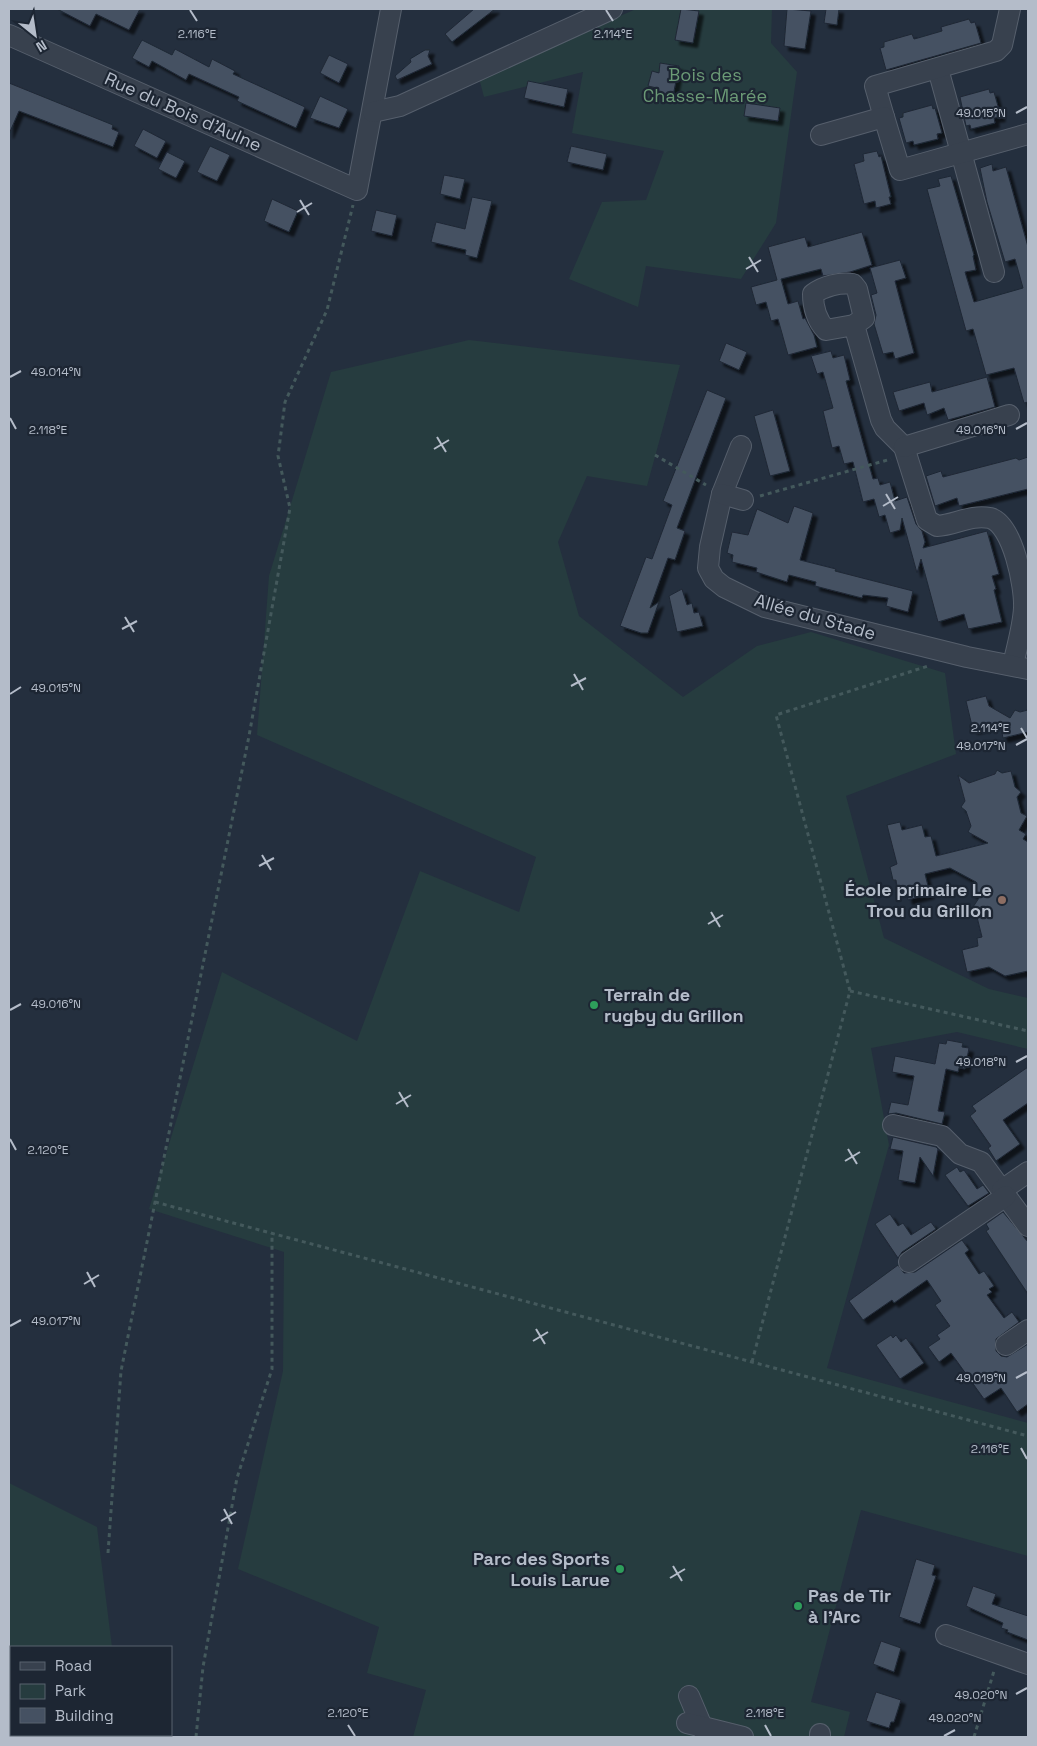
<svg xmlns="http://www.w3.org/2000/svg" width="1037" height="1746" viewBox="0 0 1037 1746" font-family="'Space Grotesk',sans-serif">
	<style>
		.green { fill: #263c3f }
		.building { fill: #455162; stroke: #1f2835; filter: url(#shadow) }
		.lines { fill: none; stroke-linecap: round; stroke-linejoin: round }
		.minor-casing { stroke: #565f6c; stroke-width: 22 }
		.path { stroke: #44595c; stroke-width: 3; stroke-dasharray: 4 4; stroke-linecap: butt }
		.minor { stroke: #38414e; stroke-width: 20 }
		.ticks { fill: none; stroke: #b4bcc9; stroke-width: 2 }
		.education-dot { fill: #8d6e63; stroke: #1d2633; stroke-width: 2 }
		.leisure-dot { fill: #2e9e5b; stroke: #1d2633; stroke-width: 2 }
		.labels { text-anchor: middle; stroke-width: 4.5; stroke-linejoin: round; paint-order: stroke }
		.park-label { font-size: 18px; fill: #6b9a76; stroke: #1d2633 }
		.street-label { font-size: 18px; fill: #b4bcc9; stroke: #1d2633 }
		.poi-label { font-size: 18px; font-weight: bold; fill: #b4bcc9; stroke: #1d2633; text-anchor: end }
		.ticks-label { font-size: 12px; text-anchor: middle; fill: #b4bcc9; stroke: #1d2633; stroke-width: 4.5; stroke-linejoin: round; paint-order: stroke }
	</style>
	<defs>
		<filter id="shadow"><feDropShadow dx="4.5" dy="4.5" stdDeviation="1" flood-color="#0009"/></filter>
	</defs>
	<rect width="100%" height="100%" fill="#242f3e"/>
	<g class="green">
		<polygon points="636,9 772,9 771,43 797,72 776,223 741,279 646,266 638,307 569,279 602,202 646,200 664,151 572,133 583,72 484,97 479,78"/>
		<polygon points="469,340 680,365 647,486 587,476 558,542 579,616 683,697 757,646 811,632 945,673 956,754 846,796 884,938 989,989 1028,998 1028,1049 957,1032 871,1048 889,1145 827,1368 1028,1423 1028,1556 861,1510 811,1702 850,1712 844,1737 413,1737 426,1690 367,1673 379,1627 238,1569 283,1371 284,1252 149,1209 222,972 357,1041 420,871 519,912 536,857 257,735 269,576 331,372"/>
		<polygon points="9,1483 97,1527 112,1647 11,1647 11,1735 123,1735 123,1737 9,1737"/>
	</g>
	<g class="building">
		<polygon points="57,9 140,9 129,30 96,14 90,26"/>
		<polygon points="474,9 495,9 452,42 445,34"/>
		<polygon points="681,9 699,11 693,43 675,40"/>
		<polygon points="787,9 811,11 805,49 784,46"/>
		<polygon points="826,9 839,9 837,25 824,23"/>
		<polygon points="969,19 971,23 975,22 981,43 886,70 880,48 884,47 884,42 912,34 914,39 918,38 942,31 941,27"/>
		<polygon points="142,40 172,55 175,49 209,67 212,59 235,71 233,74 305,107 296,128 237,101 239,97 189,74 186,80 152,61 149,67 132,58"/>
		<polygon points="425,50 430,50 428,56 432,64 397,80 395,76 411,62 410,59"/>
		<polygon points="329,55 348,64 339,83 320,73"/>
		<polygon points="660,63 679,66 673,96 657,92 657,88 648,86 652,71 659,73"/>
		<polygon points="528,81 568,89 564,107 524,98"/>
		<polygon points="9,83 113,125 112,129 119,132 113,147 19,111 9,134"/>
		<polygon points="989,89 990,93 994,92 1001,117 994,118 995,123 971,129 970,125 966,126 960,97"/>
		<polygon points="320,96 348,109 339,128 310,118"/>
		<polygon points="746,103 780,108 778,121 744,116"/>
		<polygon points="932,105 933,109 935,108 942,133 937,134 938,139 914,145 913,141 906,143 899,118 903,117 903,113"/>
		<polygon points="143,129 166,141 157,158 134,146"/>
		<polygon points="210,146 230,155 217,181 197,172"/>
		<polygon points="571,146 607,154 603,170 567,162"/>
		<polygon points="877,151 879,157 881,156 891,197 889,197 891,204 876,208 875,201 864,204 854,164 864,161 863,154"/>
		<polygon points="167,152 185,161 176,178 158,169"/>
		<polygon points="992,164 993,171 1006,167 1028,247 1028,402 1024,403 1014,368 986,375 973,329 966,331 927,189 940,186 938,179 951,176 974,255 973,256 976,270 965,272 974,302 1023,288 1015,259 1005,262 987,202 980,168"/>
		<polygon points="444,175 465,179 460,199 440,194"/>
		<polygon points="472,197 492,201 477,258 465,255 466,250 431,242 436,222 465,229"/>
		<polygon points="272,199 298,211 289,232 264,221"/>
		<polygon points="376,210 397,215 392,236 371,231"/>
		<polygon points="862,232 872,265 850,272 823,276 821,269 781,279 788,304 798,301 803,319 805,318 814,335 817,347 788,355 778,319 771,321 766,302 756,305 751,287 777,280 768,247 805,237 808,247"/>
		<polygon points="900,260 906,278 895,281 914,353 895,359 893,352 883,354 874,324 876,315 871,295 877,293 870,268"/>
		<polygon points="726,343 747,352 739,370 719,361"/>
		<polygon points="831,351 833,358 844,355 850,380 846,381 873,479 878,478 880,485 890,482 895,501 907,497 916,524 922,531 925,542 923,548 987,531 999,574 992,576 996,589 994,590 1002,622 968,629 964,614 938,622 921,559 917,573 902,518 900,530 890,533 885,515 879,517 874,499 863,502 853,462 844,464 839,446 832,448 823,411 833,408 823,372 817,374 811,356"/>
		<polygon points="987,377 995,407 948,420 944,408 927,415 924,403 899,411 893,392 930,382 932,392"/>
		<polygon points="707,390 726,398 677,528 685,531 675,560 668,558 650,608 659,602 648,633 641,633 620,626 646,557 652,559 672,505 663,501"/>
		<polygon points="773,410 790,471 770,476 754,416"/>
		<polygon points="1028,457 1028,489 959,506 957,498 935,506 926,476 941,471 943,477 1016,458 1019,460"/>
		<polygon points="794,506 813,513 800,560 836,569 835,571 913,591 908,612 886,606 888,598 863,595 862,598 815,586 816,582 789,575 787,582 756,572 757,568 732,562 733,555 727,553 732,532 748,535 757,509 788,523"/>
		<polygon points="682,589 687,605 692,603 694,613 699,612 703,626 677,632 669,596"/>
		<polygon points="986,696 989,706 1010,718 1015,710 1020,712 1028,710 1028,732 1003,738 1000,723 973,730 966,701"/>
		<polygon points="997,770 1002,773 1011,771 1015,787 1021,792 1017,797 1021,813 1027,816 1019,830 1026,834 1023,839 1028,842 1028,971 1005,976 989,967 967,972 962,950 978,946 977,938 982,937 976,913 971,910 979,898 971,893 976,882 950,868 925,874 930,894 908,900 906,890 898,892 896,880 893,880 890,867 897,864 887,825 900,822 902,830 922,825 925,837 931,836 936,856 988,843 968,832 971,826 966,811 961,807 965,801 958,775 969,783 995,774"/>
		<polygon points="947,1040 963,1043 962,1047 969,1048 965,1069 959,1068 958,1072 946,1069 938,1111 945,1112 942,1124 896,1113 888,1114 891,1102 908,1105 914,1076 892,1072 895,1056 935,1064 939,1043 946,1044"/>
		<polygon points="1028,1067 1028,1103 1003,1120 1020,1144 996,1161 988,1148 991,1146 970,1116 976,1111 972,1106"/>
		<polygon points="893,1137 936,1147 938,1149 933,1176 920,1157 915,1183 898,1180 903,1151 890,1149"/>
		<polygon points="957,1167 960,1172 964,1170 977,1189 983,1185 989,1193 968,1206 945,1175"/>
		<polygon points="1003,1212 1028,1242 1028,1294 986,1231 989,1229 986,1224"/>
		<polygon points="890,1214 898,1226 903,1223 911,1235 931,1222 936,1229 902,1252 898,1258 875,1224"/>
		<polygon points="962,1240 969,1250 965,1253 979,1274 984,1271 994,1286 989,1289 992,1292 987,1295 1004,1318 1012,1312 1019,1322 996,1339 996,1351 1001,1356 1007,1357 1028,1344 1028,1404 1017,1412 1001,1388 984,1399 951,1353 939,1362 928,1347 940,1339 937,1335 950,1326 935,1305 941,1301 927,1280 894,1303 892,1300 863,1320 849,1301 898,1265 904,1273 915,1272"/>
		<polygon points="891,1335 893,1338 896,1335 901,1342 906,1338 924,1363 900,1379 876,1345"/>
		<polygon points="916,1559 935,1565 932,1575 936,1576 920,1624 899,1617"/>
		<polygon points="973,1586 996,1594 992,1604 1028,1616 1028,1640 1007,1632 1008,1630 1001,1628 1003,1623 966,1606"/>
		<polygon points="881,1641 901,1648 894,1672 873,1664"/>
		<polygon points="876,1692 901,1700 894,1722 891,1722 889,1728 866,1721"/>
	</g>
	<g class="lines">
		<defs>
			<g id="minor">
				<polyline points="9,35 357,190 391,9"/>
				<polyline points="938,69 994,272"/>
				<polyline points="373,112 400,106 612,9"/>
				<polyline points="884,117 875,86 996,51 1002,45 1010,9"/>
				<polyline points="821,135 884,117 900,170 1028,134"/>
				<path d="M854 325 826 330C817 321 813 307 813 294 824 286 840 282 853 284L857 289 864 318 854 325 881 420 885 428 904 447 927 520 937 526C955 525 971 514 990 518 1013 524 1025 587 1024 608 1023 627 1017 646 1013 665"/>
				<polyline points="741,446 722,494 710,547 708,568 714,579 724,587 765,607 967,657 1028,669"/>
				<polyline points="904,447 1009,415"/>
				<polyline points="722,494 743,500"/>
				<polyline points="893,1125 942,1136 960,1154 981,1162 1028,1226"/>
				<polyline points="1002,1190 1028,1172"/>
				<polyline points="909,1262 1006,1196"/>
				<polyline points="1006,1345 1028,1330"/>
				<polyline points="946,1635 1028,1664"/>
				<polyline points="689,1696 706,1736"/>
				<polyline points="687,1723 743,1737"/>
				<polyline points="820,1737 820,1734"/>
			</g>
		</defs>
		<use href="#minor" class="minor-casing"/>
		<g class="path">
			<polyline points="655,455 706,485"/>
			<polyline points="760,496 891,459"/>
			<polyline points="850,991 1028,1031"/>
			<polyline points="155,1202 1028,1436"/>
			<polyline points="752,1362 850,991 776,715 928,666"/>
			<polyline points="108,1553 121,1371 249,736 290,508 278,456 285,402 327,310 353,205"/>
			<polyline points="9,1709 11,1709"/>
			<polyline points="79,1735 83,1737"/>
			<polyline points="196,1737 203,1667 237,1478 272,1369 272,1233"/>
			<polyline points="974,1737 994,1671"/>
		</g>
		<use href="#minor" class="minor"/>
	</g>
	<path class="ticks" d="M190 10 197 21M606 10 613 21M1016 113 1027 107M300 200 309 215M297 212 312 203M749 257 758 272M746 269 761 260M10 377 21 371M10 418 16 429M1016 429 1027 423M437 437 446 452M434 449 449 440M886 494 895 509M883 506 898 497M125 617 134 632M122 629 137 621M574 674 583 690M571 686 586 678M10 694 21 687M1021 728 1027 738M1016 745 1027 739M262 855 271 870M259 866 274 858M711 912 720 927M708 924 723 915M10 1010 21 1004M1016 1062 1027 1056M399 1092 408 1107M396 1104 411 1095M10 1139 16 1150M848 1149 857 1164M845 1161 860 1152M87 1272 95 1287M84 1284 99 1275M10 1326 21 1320M536 1329 545 1344M533 1341 548 1332M1016 1378 1027 1372M1021 1448 1027 1459M224 1509 232 1524M221 1521 236 1512M673 1566 682 1581M670 1578 685 1569M1016 1694 1027 1688M348 1725 355 1736M765 1725 771 1736M944 1736 955 1730"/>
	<circle class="education-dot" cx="1002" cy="900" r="5"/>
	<g class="leisure-dot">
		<circle cx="594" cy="1005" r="5"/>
		<circle cx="620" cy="1569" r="5"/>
		<circle cx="798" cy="1606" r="5"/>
	</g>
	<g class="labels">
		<g class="park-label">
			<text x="705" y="81">Bois des<tspan x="705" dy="21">Chasse-Marée</tspan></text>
		</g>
		<g class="street-label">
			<text transform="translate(183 112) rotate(24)" y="6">Rue du Bois d'Aulne</text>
			<text transform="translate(815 617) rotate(16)" y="6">Allée du Stade</text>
		</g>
		<g class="poi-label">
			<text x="992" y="896">École primaire Le<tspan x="992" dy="21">Trou du Grillon</tspan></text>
			<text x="604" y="1001" text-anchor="start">Terrain de<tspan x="604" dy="21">rugby du Grillon</tspan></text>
			<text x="610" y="1565">Parc des Sports<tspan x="610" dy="21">Louis Larue</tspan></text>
			<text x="808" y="1602" text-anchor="start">Pas de Tir<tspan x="808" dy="21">à l'Arc</tspan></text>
		</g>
	</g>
	<g class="ticks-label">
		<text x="613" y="38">2.114°E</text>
		<text x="197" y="38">2.116°E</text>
		<text x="981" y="117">49.015°N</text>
		<text x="56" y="376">49.014°N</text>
		<text x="981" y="434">49.016°N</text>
		<text x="48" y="434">2.118°E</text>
		<text x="56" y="692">49.015°N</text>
		<text x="990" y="732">2.114°E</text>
		<text x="981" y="750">49.017°N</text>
		<text x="56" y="1008">49.016°N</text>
		<text x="981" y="1066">49.018°N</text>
		<text x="48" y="1154">2.120°E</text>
		<text x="56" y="1325">49.017°N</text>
		<text x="981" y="1382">49.019°N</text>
		<text x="990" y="1453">2.116°E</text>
		<text x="981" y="1699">49.020°N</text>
		<text x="348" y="1717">2.120°E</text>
		<text x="765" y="1717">2.118°E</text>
		<text x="955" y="1722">49.020°N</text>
	</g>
	<rect width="1037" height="1746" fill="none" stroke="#b4bcc9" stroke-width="20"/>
	<rect x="10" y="1646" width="162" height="90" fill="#1d2633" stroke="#59626f"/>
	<rect x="20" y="1662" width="25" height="8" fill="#38414e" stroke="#59626f"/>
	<text x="55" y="1671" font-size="15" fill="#b4bcc9">Road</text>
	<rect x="20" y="1684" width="25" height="15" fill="#263c3f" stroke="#59626f"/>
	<text x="55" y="1696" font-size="15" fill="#b4bcc9">Park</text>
	<rect x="20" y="1708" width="25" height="15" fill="#455162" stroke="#59626f"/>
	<text x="55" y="1721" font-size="15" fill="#b4bcc9">Building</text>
	<g transform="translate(35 35) rotate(150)" stroke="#1d2633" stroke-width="4" paint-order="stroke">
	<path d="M0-4L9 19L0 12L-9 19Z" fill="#b4bcc9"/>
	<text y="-8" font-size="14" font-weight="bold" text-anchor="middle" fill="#b4bcc9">N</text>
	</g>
</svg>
